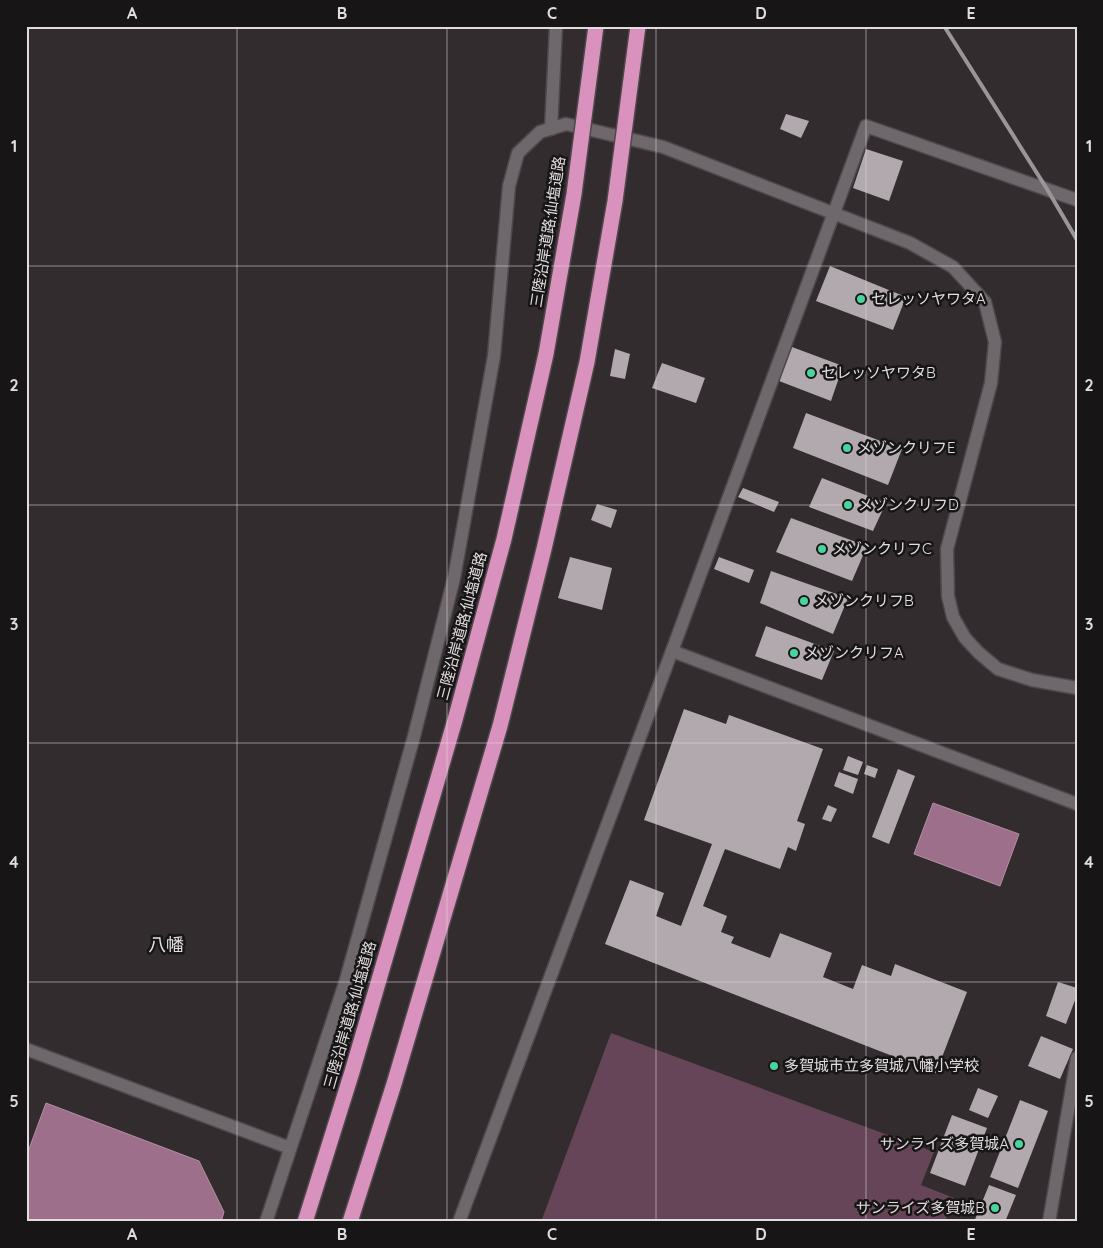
<svg xmlns="http://www.w3.org/2000/svg" width="1103" height="1248" viewBox="0 0 1103 1248" font-family="Quicksand,'Noto Sans JP',sans-serif">
	<style>
		.green { fill: #664558 }
		.water { fill: #9e6f8b; stroke: #b290a4 }
		.building { fill: #b1a9ad }
		.lines { fill: none; stroke-linecap: round; stroke-linejoin: round }
		.minor-casing { stroke: #4e484b; stroke-width: 15 }
		.minor { stroke: #6e676b; stroke-width: 12 }
		.rail { stroke: #9a9598; stroke-width: 4 }
		.highway-bridge-casing { stroke: #4e484b; stroke-width: 18; stroke-linecap: butt }
		.highway-bridge { stroke: #d992bd; stroke-width: 15 }
		.grid { fill: none; stroke: #e1dddf; stroke-width: 1; stroke-opacity: 0.55 }
		.poi-dot { fill: #48d49d; stroke: #181517; stroke-width: 2 }
		.labels { text-anchor: middle; stroke-width: 5; stroke-linejoin: round; paint-order: stroke }
		.street-label { font-size: 15px; fill: #e1dddf; stroke: #181517 }
		.poi-label { font-size: 15px; fill: #e1dddf; stroke: #181517; text-anchor: start }
		.quarter-label { font-size: 18px; fill: #e1dddf; stroke: #181517 }
		.neatline { fill: none; stroke: #e1dddf; stroke-width: 2 }
		.grid-label { font-size: 16px; text-anchor: middle; font-weight: bold; fill: #e1dddf }
	</style>
	<rect width="100%" height="100%" fill="#322c2f"/>
	<polygon class="green" points="611,1033 934,1152 921,1185 954,1198 945,1222 541,1222"/>
	<g class="water">
		<polygon points="933,803 1019,834 1000,886 914,854"/>
		<polygon points="46,1103 199,1161 224,1212 221,1222 26,1222 26,1157"/>
	</g>
	<g class="building">
		<polygon points="786,114 809,121 801,138 780,129"/>
		<polygon points="866,149 903,161 889,201 853,188"/>
		<polygon points="830,266 906,297 893,330 816,301"/>
		<polygon points="792,347 843,366 831,401 779,381"/>
		<polygon points="615,349 630,354 625,379 610,376"/>
		<polygon points="662,363 705,378 696,403 652,388"/>
		<polygon points="806,413 902,449 888,485 793,448"/>
		<polygon points="822,478 886,503 873,531 809,507"/>
		<polygon points="743,488 779,502 774,512 738,497"/>
		<polygon points="597,504 617,510 611,528 591,520"/>
		<polygon points="791,518 867,546 852,581 776,552"/>
		<polygon points="570,557 612,568 602,610 558,598"/>
		<polygon points="719,557 754,570 749,583 714,569"/>
		<polygon points="771,571 848,598 833,634 760,603"/>
		<polygon points="766,626 834,651 822,680 755,656"/>
		<polygon points="684,709 726,724 729,715 823,749 797,821 805,824 796,851 788,847 780,869 725,849 703,906 727,916 721,932 734,937 731,943 770,958 780,933 832,953 823,977 853,989 862,965 891,976 895,964 967,992 936,1073 605,944 630,880 664,893 656,916 681,926 712,844 644,820"/>
		<polygon points="848,756 863,762 858,775 843,770"/>
		<polygon points="867,765 878,769 875,778 864,774"/>
		<polygon points="898,769 915,776 889,844 872,837"/>
		<polygon points="839,772 858,779 853,794 834,786"/>
		<polygon points="828,805 837,809 831,822 822,819"/>
		<polygon points="1058,982 1077,988 1077,995 1066,1024 1046,1016"/>
		<polygon points="1041,1036 1073,1049 1060,1079 1028,1066"/>
		<polygon points="978,1088 998,1096 988,1118 969,1110"/>
		<polygon points="1020,1100 1048,1111 1018,1188 990,1177"/>
		<polygon points="952,1115 987,1128 965,1186 930,1173"/>
		<polygon points="989,1185 1016,1195 1005,1222 974,1222"/>
	</g>
	<g class="lines">
		<defs>
			<g id="minor">
				<polyline points="551,129 556,26"/>
				<polyline points="672,651 1077,804"/>
				<polyline points="26,1049 290,1148"/>
				<polyline points="266,1222 345,983 413,740 454,578 494,356 509,186 518,153 540,132 566,124 663,147 910,243 953,267 985,302 995,342 991,383 947,549 948,596 953,617 965,638 979,653 998,669 1032,680 1077,688"/>
				<polyline points="459,1222 672,651 866,126 1077,200"/>
				<polyline points="1049,1222 1077,1058"/>
			</g>
		</defs>
		<use href="#minor" class="minor-casing"/>
		<use href="#minor" class="minor"/>
		<polyline class="rail" points="944,26 1047,189 1077,240"/>
		<defs>
			<g id="highway-bridge">
				<polyline points="305,1222 352,1072 455,720 504,539 546,354 574,194 596,26"/>
				<polyline points="350,1222 394,1084 500,726 544,549 587,362 615,201 638,26"/>
			</g>
		</defs>
		<use href="#highway-bridge" class="highway-bridge-casing"/>
		<use href="#highway-bridge" class="highway-bridge"/>
	</g>
	<path class="grid" d="M237 26V1222M447 26V1222M656 26V1222M866 26V1222M26 266H1077M26 505H1077M26 743H1077M26 982H1077"/>
	<g class="poi-dot">
		<circle cx="861" cy="299" r="5"/>
		<circle cx="811" cy="373" r="5"/>
		<circle cx="847" cy="448" r="5"/>
		<circle cx="848" cy="505" r="5"/>
		<circle cx="822" cy="549" r="5"/>
		<circle cx="804" cy="601" r="5"/>
		<circle cx="794" cy="653" r="5"/>
		<circle cx="774" cy="1066" r="5"/>
		<circle cx="1019" cy="1144" r="5"/>
		<circle cx="995" cy="1208" r="5"/>
	</g>
	<g class="labels">
		<g class="street-label">
			<text transform="translate(548 232) rotate(-81)" y="5">三陸沿岸道路;仙塩道路</text>
			<text transform="translate(462 626) rotate(-75)" y="5">三陸沿岸道路;仙塩道路</text>
			<text transform="translate(350 1015) rotate(-74)" y="5">三陸沿岸道路;仙塩道路</text>
		</g>
		<g class="poi-label">
			<text x="871" y="304">セレッソヤワタA</text>
			<text x="821" y="378">セレッソヤワタB</text>
			<text x="857" y="453">メゾンクリフE</text>
			<text x="858" y="510">メゾンクリフD</text>
			<text x="832" y="554">メゾンクリフC</text>
			<text x="814" y="606">メゾンクリフB</text>
			<text x="804" y="658">メゾンクリフA</text>
			<text x="784" y="1071">多賀城市立多賀城八幡小学校</text>
			<text x="1009" y="1149" text-anchor="end">サンライズ多賀城A</text>
			<text x="985" y="1213" text-anchor="end">サンライズ多賀城B</text>
		</g>
		<g class="quarter-label">
			<text x="166" y="951">八幡</text>
		</g>
	</g>
	<rect width="1103" height="1248" fill="none" stroke="#181517" stroke-width="55"/>
	<rect x="28" y="28" width="1048" height="1192" class="neatline"/>
	<g class="grid-label">
		<text x="132" y="19">A</text>
		<text x="342" y="19">B</text>
		<text x="552" y="19">C</text>
		<text x="761" y="19">D</text>
		<text x="971" y="19">E</text>
		<text x="14" y="152">1</text>
		<text x="1089" y="152">1</text>
		<text x="14" y="391">2</text>
		<text x="1089" y="391">2</text>
		<text x="14" y="630">3</text>
		<text x="1089" y="630">3</text>
		<text x="14" y="868">4</text>
		<text x="1089" y="868">4</text>
		<text x="14" y="1107">5</text>
		<text x="1089" y="1107">5</text>
		<text x="132" y="1240">A</text>
		<text x="342" y="1240">B</text>
		<text x="552" y="1240">C</text>
		<text x="761" y="1240">D</text>
		<text x="971" y="1240">E</text>
	</g>
</svg>
